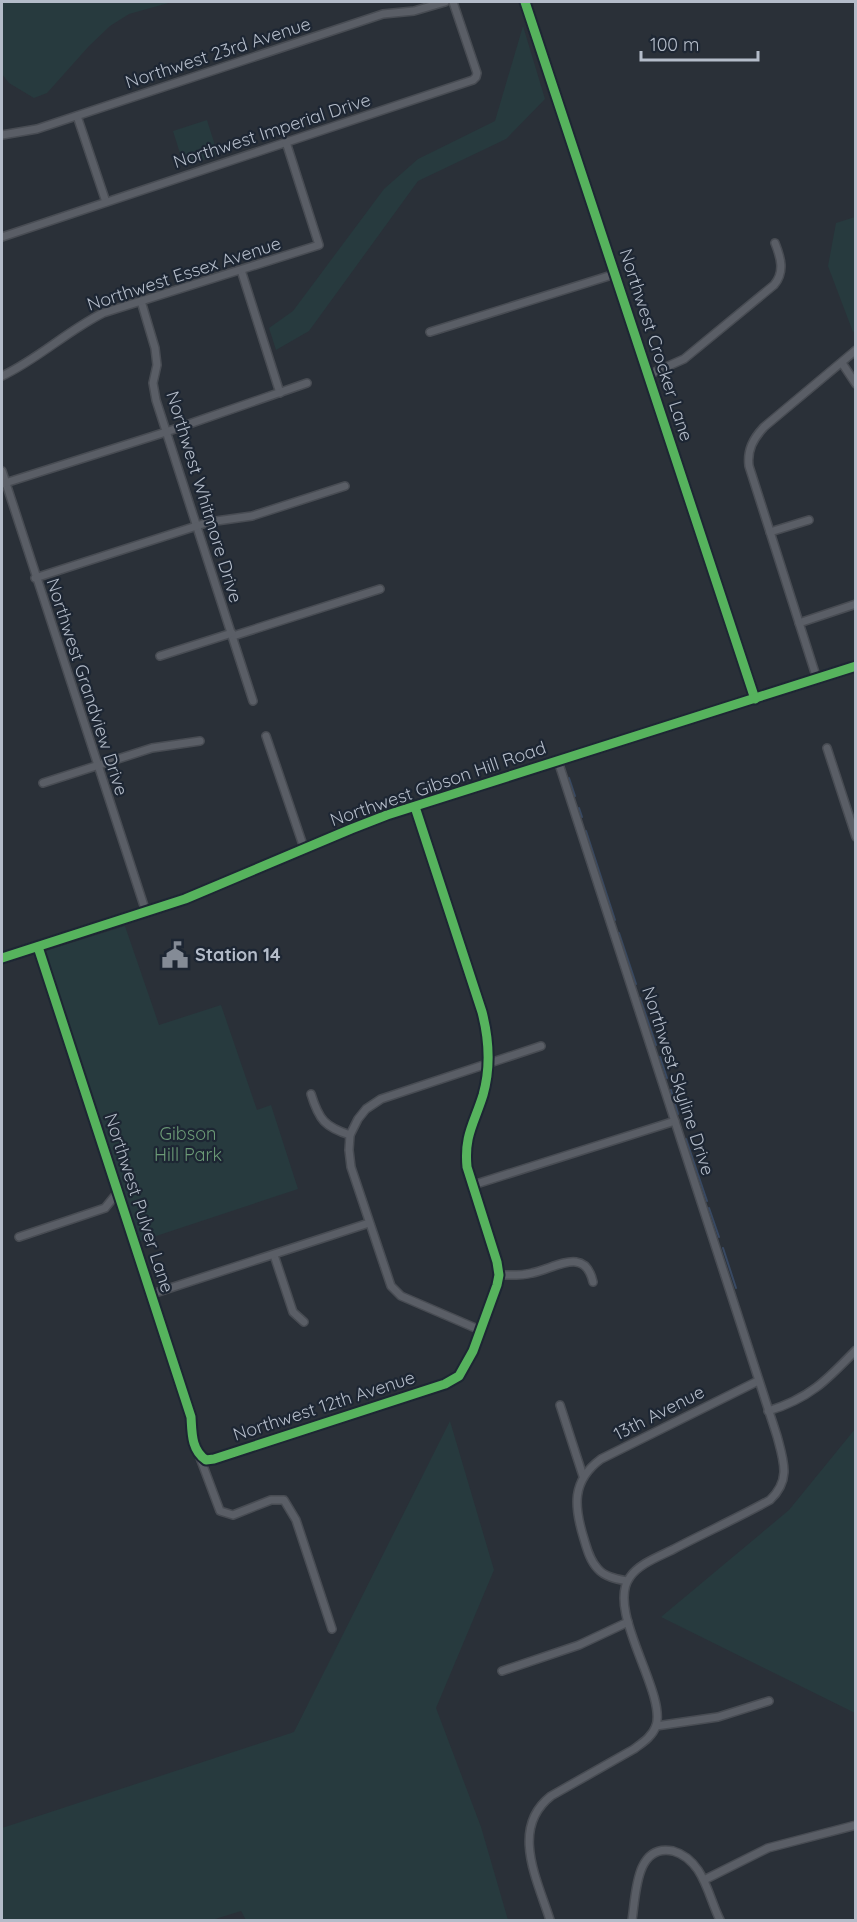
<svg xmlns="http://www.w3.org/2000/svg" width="857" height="1922" viewBox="0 0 857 1922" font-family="Quicksand,sans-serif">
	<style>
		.green { fill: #273a3e }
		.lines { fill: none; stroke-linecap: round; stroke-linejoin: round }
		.stream { stroke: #384963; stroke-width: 2 }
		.street-casing { stroke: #484c53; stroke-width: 10 }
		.secondary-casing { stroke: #484c53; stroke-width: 12 }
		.street { stroke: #5a5e66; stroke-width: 7 }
		.secondary { stroke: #595d64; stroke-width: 9 }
		.cycleway-casing { stroke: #1d2633; stroke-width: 13 }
		.cycleway { stroke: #56b35d; stroke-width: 9 }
		.labels { text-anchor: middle; stroke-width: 4.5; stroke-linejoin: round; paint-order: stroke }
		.street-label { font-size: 18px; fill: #b4bcc9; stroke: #1d2633 }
		.poi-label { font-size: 18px; font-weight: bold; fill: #b4bcc9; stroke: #1d2633; text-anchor: start }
		.park-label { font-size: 18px; fill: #6b9a76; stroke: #1d2633 }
	</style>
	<rect width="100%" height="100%" fill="#2a3038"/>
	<g class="green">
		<polygon points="2,2 172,2 129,14 110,26 89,46 47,93 34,98 9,83 2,74"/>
		<polygon points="523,26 545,99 506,139 418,181 309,331 276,350 269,328 293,311 384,189 418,159 495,121"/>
		<polygon points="207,120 218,155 184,166 173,131"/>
		<polygon points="855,217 856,330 853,332 828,266 836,223"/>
		<polygon points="125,926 159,1025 221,1005 257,1110 271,1105 298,1189 138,1242 45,951"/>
		<polygon points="450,1421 494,1570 436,1708 481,1827 508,1920 246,1920 241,1911 212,1920 2,1920 2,1828 294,1732"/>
		<polygon points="855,1429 855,1713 661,1617 789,1510"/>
	</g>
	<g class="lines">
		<g class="stream">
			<polyline points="569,778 575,796"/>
			<polyline points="579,808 582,817"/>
			<polyline points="586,831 615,920"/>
			<polyline points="619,933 636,984"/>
			<polyline points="640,998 656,1045"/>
			<polyline points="660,1057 667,1078"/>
			<polyline points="671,1090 678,1114"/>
			<polyline points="686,1139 707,1201"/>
			<polyline points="709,1208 719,1237"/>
			<polyline points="723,1248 736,1288"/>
		</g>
		<defs>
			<g id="street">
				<polyline points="77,116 106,202"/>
				<polyline points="2,135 37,129 383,14 414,11 445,2"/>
				<polyline points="2,237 473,80 476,77 477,73 453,2"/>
				<polyline points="241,270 280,393"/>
				<polyline points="141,301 155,348 157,365 153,383 156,400 253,701"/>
				<polyline points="430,332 615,274"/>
				<polyline points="842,363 856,384"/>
				<path d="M648 375 684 359 774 285C785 272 781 258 775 243"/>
				<path d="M2 376C38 359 67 331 103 313L319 245 286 142"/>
				<polyline points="2,471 146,912"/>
				<polyline points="2,484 166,432 307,383"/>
				<polyline points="770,532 809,520"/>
				<polyline points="35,578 209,522 252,516 345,486"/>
				<polyline points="799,623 856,604"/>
				<polyline points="233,636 380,589"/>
				<polyline points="160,656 232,633"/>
				<path d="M817 679 749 466C747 450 753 439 764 427L856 350"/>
				<polyline points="266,736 304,848"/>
				<polyline points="827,748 856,837"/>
				<polyline points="43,783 152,748 200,741"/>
				<path d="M38 947 191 1417C192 1432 191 1450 206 1460L214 1459 445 1384 459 1376 473 1351 497 1285 499 1275 497 1262 467 1167C464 1135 474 1124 483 1095 491 1067 489 1039 482 1012L415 807"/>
				<path d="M311 1094C319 1120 325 1127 350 1135"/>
				<polyline points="473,1185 675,1121"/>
				<polyline points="19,1237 105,1208 118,1192"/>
				<polyline points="274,1255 293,1312 304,1322"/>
				<path d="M499 1275C510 1275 521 1276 532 1273 556 1268 585 1246 593 1282"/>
				<polyline points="152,1294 369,1223"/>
				<polyline points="480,1330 401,1296 391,1286 351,1167 349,1150 350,1135 358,1119 366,1109 381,1099 541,1046"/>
				<polyline points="560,1405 583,1476"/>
				<path d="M768 1411C809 1399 827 1380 856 1350"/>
				<polyline points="199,1455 220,1511 233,1515 271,1500 284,1500 296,1520 332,1629"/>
				<path d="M627 1581C617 1579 605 1577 598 1569 590 1561 587 1549 584 1539 574 1507 571 1481 601 1459L758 1381"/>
				<polyline points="502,1671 579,1645 628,1622"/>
				<polyline points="656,1726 718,1717 769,1701"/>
				<polyline points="704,1880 768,1848 856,1825"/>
				<path d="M550 1920C537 1879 510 1828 551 1796L634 1749C642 1743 652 1737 656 1726 667 1693 605 1610 630 1577 639 1564 658 1557 672 1550 704 1533 738 1518 770 1500 791 1480 784 1462 777 1436L558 761"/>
				<path d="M632 1920C636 1896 635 1843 673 1851 684 1854 691 1860 698 1870 708 1885 712 1904 720 1920"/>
			</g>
			<g id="secondary">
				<polyline points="525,2 755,699"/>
				<polyline points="2,958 185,899 351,829 387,815 856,666"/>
			</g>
		</defs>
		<use href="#street" class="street-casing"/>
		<use href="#secondary" class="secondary-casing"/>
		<use href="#street" class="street"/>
		<use href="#secondary" class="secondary"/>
		<defs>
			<g id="cycleway">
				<polyline points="525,2 755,699"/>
				<path d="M38 947 191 1417C192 1432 191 1450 206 1460L214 1459 445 1384 459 1376 473 1351 497 1285 499 1275 497 1262 467 1167C464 1135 474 1124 483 1095 491 1067 489 1039 482 1012L415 807"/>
				<polyline points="2,958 185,899 351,829 387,815 856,666"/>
			</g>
		</defs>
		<use href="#cycleway" class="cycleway-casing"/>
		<use href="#cycleway" class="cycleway"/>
	</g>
	<defs>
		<symbol id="civic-bare" viewBox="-9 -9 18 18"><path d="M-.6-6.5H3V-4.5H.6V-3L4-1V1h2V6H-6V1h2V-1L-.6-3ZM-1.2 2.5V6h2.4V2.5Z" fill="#848b96" stroke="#1d2633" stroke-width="2.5" paint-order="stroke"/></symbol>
	</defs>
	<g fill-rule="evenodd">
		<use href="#civic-bare" x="156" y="936" width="38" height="38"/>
	</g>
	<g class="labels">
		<g class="street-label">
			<text transform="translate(218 53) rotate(-18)" y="6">Northwest 23rd Avenue</text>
			<text transform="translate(272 131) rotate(-18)" y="6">Northwest Imperial Drive</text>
			<text transform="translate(184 274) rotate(-18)" y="6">Northwest Essex Avenue</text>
			<text transform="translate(656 345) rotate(72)" y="6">Northwest Crocker Lane</text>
			<text transform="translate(204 497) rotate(73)" y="6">Northwest Whitmore Drive</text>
			<text transform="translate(87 687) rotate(72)" y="6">Northwest Grandview Drive</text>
			<text transform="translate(438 784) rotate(-19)" y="6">Northwest Gibson Hill Road</text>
			<text transform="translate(678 1081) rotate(72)" y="6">Northwest Skyline Drive</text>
			<text transform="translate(139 1203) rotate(72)" y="6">Northwest Pulver Lane</text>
			<text transform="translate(324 1406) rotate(-18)" y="6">Northwest 12th Avenue</text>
			<text transform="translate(659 1413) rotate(-27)" y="6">13th Avenue</text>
		</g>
		<g class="poi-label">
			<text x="195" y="961">Station 14</text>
		</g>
		<g class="park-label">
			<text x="188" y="1140">Gibson<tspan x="188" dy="21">Hill Park</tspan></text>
		</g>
	</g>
	<rect width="857" height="1922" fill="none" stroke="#b4bcc9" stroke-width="6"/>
	<path d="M641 51v9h117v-9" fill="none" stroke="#b4bcc9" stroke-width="3"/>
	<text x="650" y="51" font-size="18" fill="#b4bcc9" stroke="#1d2633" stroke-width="4.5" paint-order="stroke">100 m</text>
</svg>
